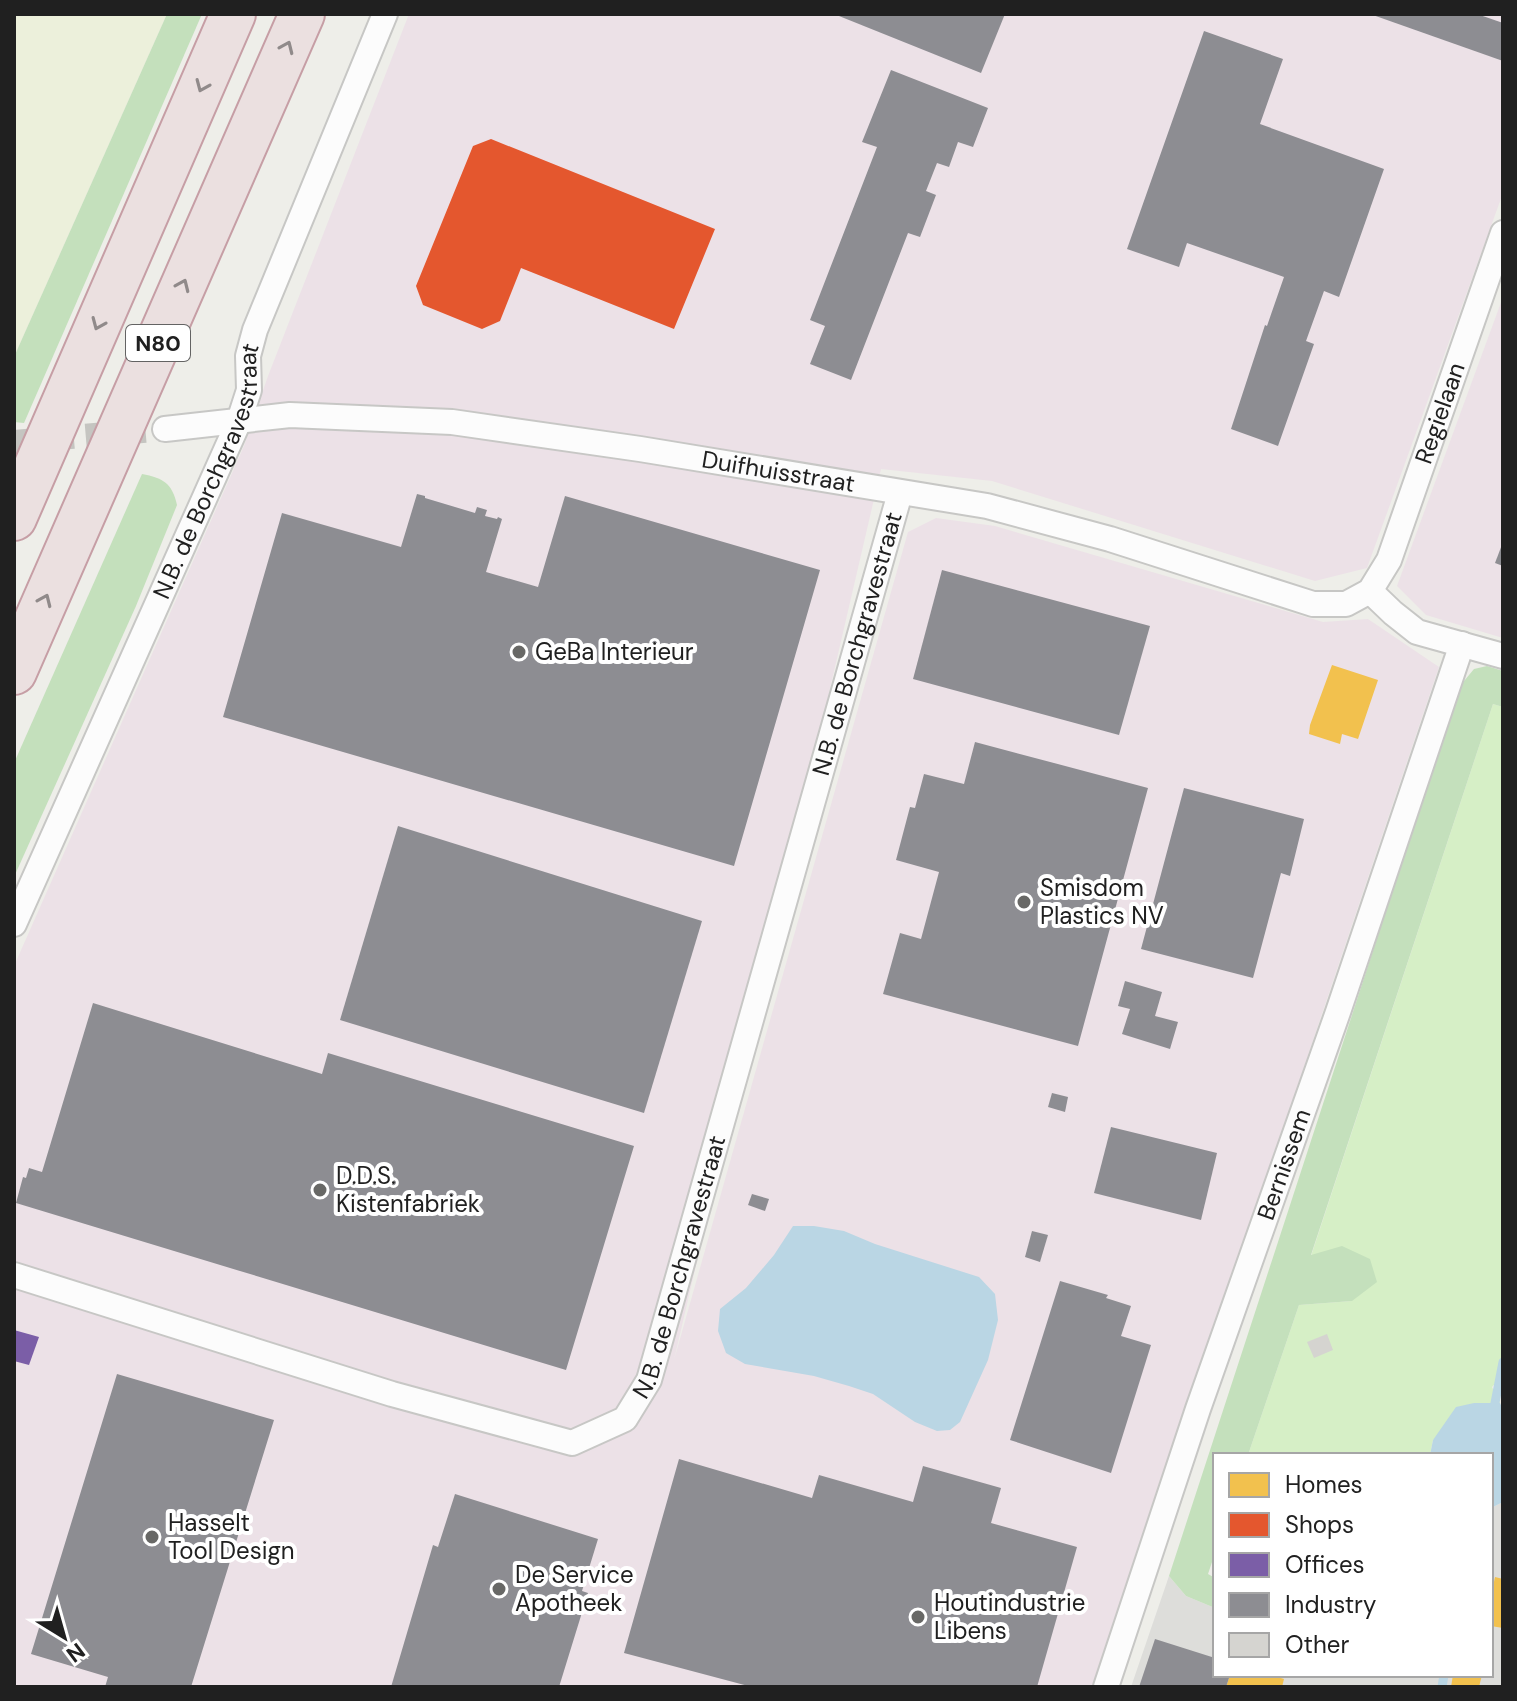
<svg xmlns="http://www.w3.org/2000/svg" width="1517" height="1701" viewBox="0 0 1517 1701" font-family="'DM Sans',sans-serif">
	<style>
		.residential { fill: #ddddda }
		.industrial { fill: #ece1e7 }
		.farmland { fill: #ecf0db }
		.grass { fill: #d6efc6 }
		.forest { fill: #c4e0bc }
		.water { fill: #bad6e4 }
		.homes { fill: #f2c14e }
		.shops { fill: #e4572e }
		.offices { fill: #7b5ea7 }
		.industry { fill: #8d8d92 }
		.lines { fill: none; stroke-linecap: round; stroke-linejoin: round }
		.stream { stroke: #bad6e4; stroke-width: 9 }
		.building { fill: #d5d4d0 }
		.street-tunnel { stroke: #c5c5c1; stroke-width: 24; stroke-dasharray: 24 12; stroke-linecap: butt }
		.street-casing { stroke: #c7c7c5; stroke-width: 28 }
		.highway-casing { stroke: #c69ea5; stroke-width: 48 }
		.street { stroke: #fcfcfc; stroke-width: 24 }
		.highway { stroke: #ebe0e0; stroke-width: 44 }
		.oneway { stroke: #908a8a }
		.poi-dot { fill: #686866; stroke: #fff; stroke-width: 3 }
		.labels { text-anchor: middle; stroke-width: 8; stroke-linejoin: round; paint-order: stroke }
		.shield { fill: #fff; stroke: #636363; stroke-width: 2 }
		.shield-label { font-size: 22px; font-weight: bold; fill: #202020 }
		.street-label { font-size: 24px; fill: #202020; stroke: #fff }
		.poi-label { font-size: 24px; fill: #202020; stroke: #fff; text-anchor: start }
	</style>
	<rect width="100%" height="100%" fill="#eeeee9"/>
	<polygon class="residential" points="1503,1502 1503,1687 1131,1687 1169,1576 1186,1596 1215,1608 1215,1675 1491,1675 1491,1508"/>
	<g class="industrial">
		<polygon points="409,14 1503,14 1503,193 1367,568 1315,581 992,481 881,469 674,1360 908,532 936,518 995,526 1323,622 1368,619 1439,667 1095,1687 14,1687 14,966 244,446 268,376"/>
		<polygon points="1503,297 1503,638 1426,615 1397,586"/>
	</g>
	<polygon class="farmland" points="14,14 167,14 14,357"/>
	<polygon class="grass" points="1493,704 1503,707 1503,1375 1492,1387 1500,1403 1474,1403 1433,1440 1430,1455 1248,1455 1299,1305 1352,1301 1311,1256"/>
	<g class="forest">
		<polygon points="167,14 202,14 24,423 14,422 14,357"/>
		<path d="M142 474C163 478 172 483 177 505L136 606 14 877V763Z"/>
		<polygon points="1487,666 1503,671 1503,707 1493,704 1311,1255 1342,1246 1370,1259 1377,1282 1352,1301 1299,1305 1248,1455 1215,1455 1215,1553 1208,1574 1215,1578 1215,1608 1186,1596 1169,1576 1459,687 1474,669"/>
	</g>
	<g class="water">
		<polygon points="793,1226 814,1226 844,1231 875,1244 979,1277 995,1294 998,1320 988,1360 960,1422 950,1430 937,1431 915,1422 873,1394 849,1386 814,1376 745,1364 726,1353 718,1331 720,1309 746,1288 774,1255"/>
		<polygon points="1474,1403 1500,1403 1503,1410 1503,1502 1491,1508 1491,1455 1430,1455 1433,1440 1456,1407"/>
	</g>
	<g class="homes">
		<polygon points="1332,665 1378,680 1358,739 1342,734 1340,744 1309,734 1310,725"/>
		<polygon points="1495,1577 1503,1579 1503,1628 1491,1626 1491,1596"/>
		<polygon points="1230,1675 1271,1675 1284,1679 1282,1687 1226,1687"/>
		<polygon points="1453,1675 1482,1675 1479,1687 1451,1687"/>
	</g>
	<polygon class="shops" points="491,139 715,229 674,329 521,268 500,321 482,329 423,305 416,286 473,146"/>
	<polygon class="offices" points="14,1330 39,1337 29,1365 14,1361"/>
	<g class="industry">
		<polygon points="834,14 1005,14 981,73"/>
		<polygon points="1370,14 1477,14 1503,23 1503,61"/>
		<polygon points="1204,31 1283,59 1260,124 1384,169 1339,297 1324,291 1306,341 1314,344 1278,446 1231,429 1265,325 1267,326 1284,277 1187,243 1179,267 1127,249"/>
		<polygon points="891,70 988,108 973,147 958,142 949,167 937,163 926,191 936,195 920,237 908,233 851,380 810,364 825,326 810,320 877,147 862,142"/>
		<polygon points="417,494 425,496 425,498 475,513 477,507 487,510 485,516 497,519 498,517 502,519 486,572 538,587 565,496 820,570 734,866 223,717 282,513 401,547"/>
		<polygon points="1503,542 1503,566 1495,563"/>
		<polygon points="942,570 1150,626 1119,735 913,679"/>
		<polygon points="975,742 1148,788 1078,1046 883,994 900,933 921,939 939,872 896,860 910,807 915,808 924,774 964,784"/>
		<polygon points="1184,788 1304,819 1290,876 1281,873 1253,978 1141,949"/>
		<polygon points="398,826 702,921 644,1113 340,1020"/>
		<polygon points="1125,981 1162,992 1155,1016 1178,1022 1170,1049 1122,1034 1130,1009 1118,1006"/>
		<polygon points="93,1003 322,1074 328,1053 634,1146 566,1370 16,1203 23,1177 26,1178 29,1168 42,1172"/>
		<polygon points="1052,1093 1068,1097 1065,1112 1048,1107"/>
		<polygon points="1111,1127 1217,1153 1201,1220 1094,1193"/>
		<polygon points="752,1194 769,1199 765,1211 748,1205"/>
		<polygon points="1032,1231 1048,1235 1040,1262 1025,1257"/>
		<polygon points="1060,1281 1108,1295 1106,1298 1131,1306 1121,1336 1151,1345 1111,1473 1010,1440"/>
		<polygon points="117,1374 274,1420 191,1687 105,1687 108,1677 31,1654"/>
		<polygon points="679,1459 812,1498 819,1475 913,1502 923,1466 1001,1488 991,1523 1077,1547 1037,1687 752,1687 624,1653"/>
		<polygon points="455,1494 598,1539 582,1591 588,1593 559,1687 391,1687 433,1545 438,1547"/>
		<polygon points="1155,1639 1215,1658 1215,1675 1230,1675 1226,1687 1139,1687"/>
	</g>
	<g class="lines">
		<g class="stream">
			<polyline points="1493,1413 1503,1362"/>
			<polyline points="1442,1687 1444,1675"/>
		</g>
	</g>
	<polygon class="building" points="1327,1334 1333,1350 1314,1358 1307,1342"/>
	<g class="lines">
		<polyline class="street-tunnel" points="14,442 165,429"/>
		<defs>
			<g id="street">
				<path id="s1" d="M165 429 290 415 452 422 640 449 987 506 1110 539 1313 604H1346L1370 591 1389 560 1503 233"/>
				<polyline points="1370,591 1393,613 1417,632 1503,656"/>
				<path id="s2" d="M14 924 239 421 249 390 248 356 255 330 385 14"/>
				<path id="s3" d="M14 1275 392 1394 572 1443 625 1419 649 1380 900 493"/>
				<path id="s4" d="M1106 1687 1198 1409 1338 1012 1462 644"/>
			</g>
			<g id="highway">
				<polyline points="14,518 233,14"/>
				<polyline points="14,672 302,14"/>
			</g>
		</defs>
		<use href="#street" class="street-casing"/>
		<use href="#highway" class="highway-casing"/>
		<use href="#street" class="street"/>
		<use href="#highway" class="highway"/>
	</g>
	<defs><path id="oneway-chevron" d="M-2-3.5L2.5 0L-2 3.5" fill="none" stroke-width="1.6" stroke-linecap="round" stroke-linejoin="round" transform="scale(2)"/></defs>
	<g class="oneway">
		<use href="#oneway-chevron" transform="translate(287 47) rotate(-66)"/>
		<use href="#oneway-chevron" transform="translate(202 86) rotate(113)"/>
		<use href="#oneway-chevron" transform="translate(183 285) rotate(-66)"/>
		<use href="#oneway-chevron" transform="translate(98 324) rotate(113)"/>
		<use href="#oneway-chevron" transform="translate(45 600) rotate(-66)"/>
	</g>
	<g class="poi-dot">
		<circle cx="519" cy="652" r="8"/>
		<circle cx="1024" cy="902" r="8"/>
		<circle cx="320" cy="1190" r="8"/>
		<circle cx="152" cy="1537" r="8"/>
		<circle cx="499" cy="1589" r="8"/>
		<circle cx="918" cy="1617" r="8"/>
	</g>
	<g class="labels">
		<rect class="shield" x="126" y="325" width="64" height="36" rx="6"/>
		<g class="shield-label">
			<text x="158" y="351">N80</text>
		</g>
		<g class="street-label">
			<text dy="8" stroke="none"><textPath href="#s1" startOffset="1422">Regielaan</textPath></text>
			<text dy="8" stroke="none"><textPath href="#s2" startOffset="494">N.B. de Borchgravestraat</textPath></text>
			<text dy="8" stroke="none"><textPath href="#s1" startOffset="618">Duifhuisstraat</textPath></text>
			<text dy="8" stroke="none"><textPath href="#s3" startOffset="1452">N.B. de Borchgravestraat</textPath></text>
			<text dy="8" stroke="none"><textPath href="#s4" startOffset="552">Bernissem</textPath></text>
			<text dy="8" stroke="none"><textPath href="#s3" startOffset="804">N.B. de Borchgravestraat</textPath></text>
		</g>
		<g class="poi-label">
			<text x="535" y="660">GeBa Interieur</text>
			<text x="1040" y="896">Smisdom<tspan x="1040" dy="28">Plastics NV</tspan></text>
			<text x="336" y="1184">D.D.S.<tspan x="336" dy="28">Kistenfabriek</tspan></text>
			<text x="168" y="1531">Hasselt<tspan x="168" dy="28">Tool Design</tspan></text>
			<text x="515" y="1583">De Service<tspan x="515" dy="28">Apotheek</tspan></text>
			<text x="934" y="1611">Houtindustrie<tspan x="934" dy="28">Libens</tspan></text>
		</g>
	</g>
	<rect width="1517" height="1701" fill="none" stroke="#202020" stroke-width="32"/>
	<rect x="1213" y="1453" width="280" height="224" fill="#ffffff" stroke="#a6a6a6" stroke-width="2"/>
	<rect x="1229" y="1473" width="40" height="24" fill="#f2c14e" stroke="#a6a6a6" stroke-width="2"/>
	<text x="1285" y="1493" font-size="24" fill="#202020">Homes</text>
	<rect x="1229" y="1513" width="40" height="24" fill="#e4572e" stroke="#a6a6a6" stroke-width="2"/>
	<text x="1285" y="1533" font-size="24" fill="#202020">Shops</text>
	<rect x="1229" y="1553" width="40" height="24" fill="#7b5ea7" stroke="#a6a6a6" stroke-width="2"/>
	<text x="1285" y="1573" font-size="24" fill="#202020">Offices</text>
	<rect x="1229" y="1593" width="40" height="24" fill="#8d8d92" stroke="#a6a6a6" stroke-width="2"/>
	<text x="1285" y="1613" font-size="24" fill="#202020">Industry</text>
	<rect x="1229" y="1633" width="40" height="24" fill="#d5d4d0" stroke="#a6a6a6" stroke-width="2"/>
	<text x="1285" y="1653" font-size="24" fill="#202020">Other</text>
	<g transform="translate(64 1637) rotate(143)" stroke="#ffffff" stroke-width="6" paint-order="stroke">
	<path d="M0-6L14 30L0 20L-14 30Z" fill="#202020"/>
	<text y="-12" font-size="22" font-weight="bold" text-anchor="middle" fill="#202020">N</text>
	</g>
</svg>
